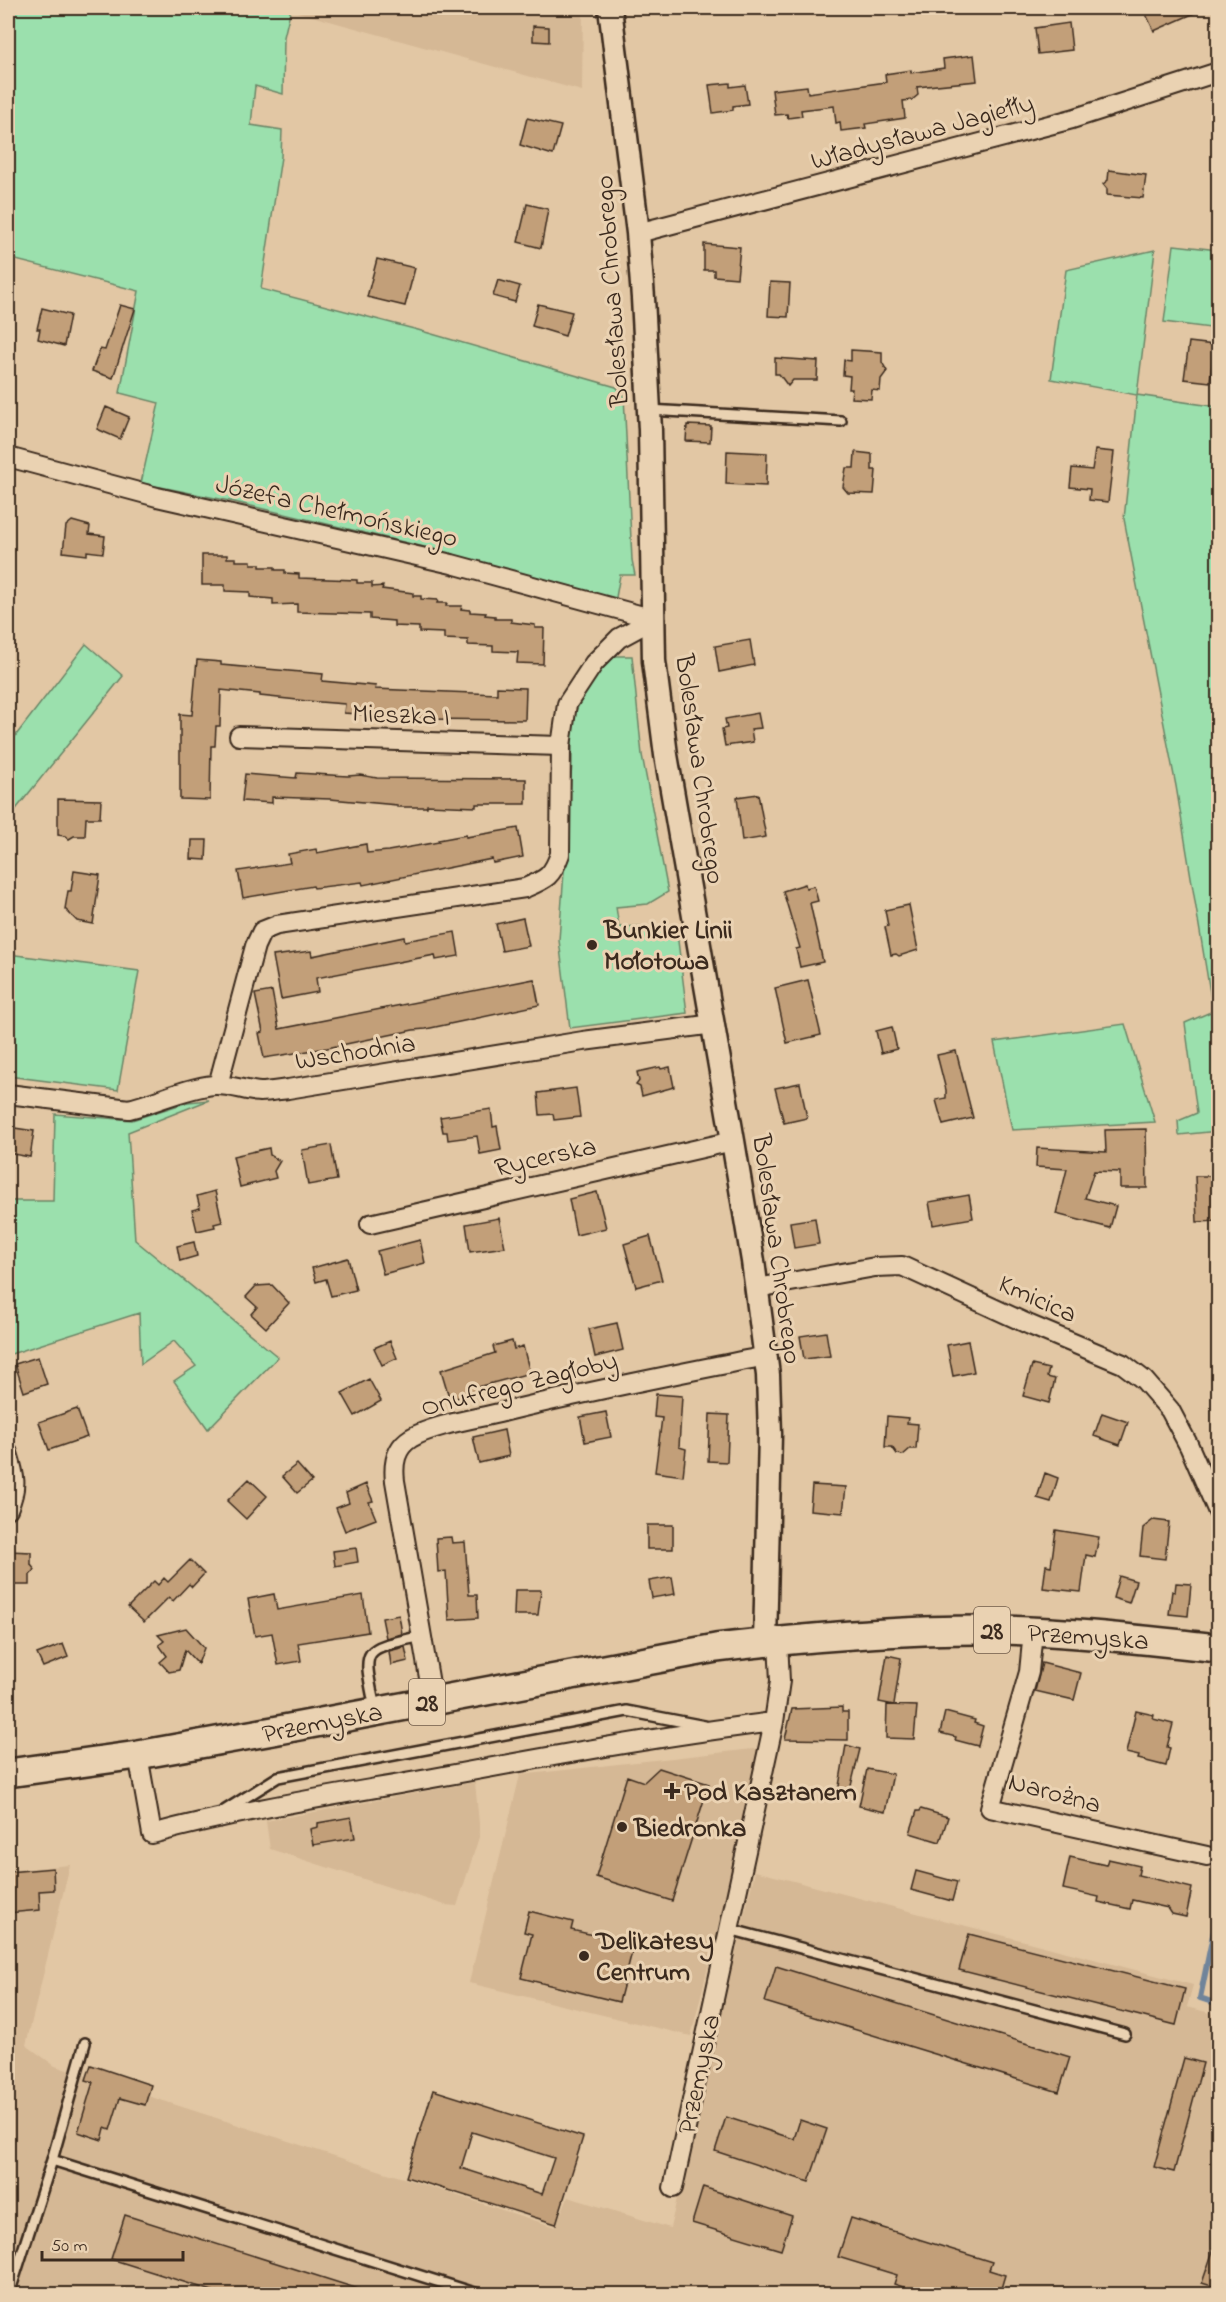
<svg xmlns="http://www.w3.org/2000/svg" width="1226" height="2302" font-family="'Indie Flower',sans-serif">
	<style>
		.built { fill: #d5b895 }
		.green { fill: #9be0ad; stroke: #6b8566; stroke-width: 1.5 }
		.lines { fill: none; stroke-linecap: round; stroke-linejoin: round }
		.stream { stroke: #6f849a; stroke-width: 6 }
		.building { fill: #c29f79; stroke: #3b2a1e; stroke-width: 1.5; fill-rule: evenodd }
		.service-casing { stroke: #3b2a1e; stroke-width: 14 }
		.minor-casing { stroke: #3b2a1e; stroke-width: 22 }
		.tertiary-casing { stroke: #3b2a1e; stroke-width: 27 }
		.primary-casing { stroke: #3b2a1e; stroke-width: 32 }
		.service { stroke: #ead2b2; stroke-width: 9 }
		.minor { stroke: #ead2b2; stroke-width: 18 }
		.tertiary { stroke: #ead2b2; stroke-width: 22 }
		.primary { stroke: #ead2b2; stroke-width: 27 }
		.poi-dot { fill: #3b2a1e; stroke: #ead2b2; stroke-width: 2 }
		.labels { text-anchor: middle; stroke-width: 6; stroke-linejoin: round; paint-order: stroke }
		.shield { fill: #ead2b2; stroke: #705c4a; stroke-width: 1.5 }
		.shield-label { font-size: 26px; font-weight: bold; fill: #3b2a1e }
		.street-label { font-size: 27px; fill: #3b2a1e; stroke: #ead2b2 }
		.poi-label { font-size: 27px; font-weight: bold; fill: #3b2a1e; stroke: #ead2b2; text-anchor: start }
	</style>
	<rect width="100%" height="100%" fill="#e2c7a4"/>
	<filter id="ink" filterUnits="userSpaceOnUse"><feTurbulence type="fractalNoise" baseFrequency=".0167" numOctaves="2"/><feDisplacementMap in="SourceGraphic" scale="12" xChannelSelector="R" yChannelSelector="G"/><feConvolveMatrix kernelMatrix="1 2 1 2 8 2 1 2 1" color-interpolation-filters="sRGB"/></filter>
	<g filter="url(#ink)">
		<path class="built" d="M291,8H583L582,91L290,10Z
			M762,1748L691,2036L469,1983L520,1775Z
			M475,1782L480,1834L457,1906L445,1905L270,1849L266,1821Z
			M70,1865L26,2045L55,2066L555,2227L568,2197L670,2228L755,1871L1193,1985L1187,2007L1218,2015V2294H8V1871Z"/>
		<path class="green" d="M8,8H291L284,37L283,94L255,86L251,125L282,130L281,157L261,289L418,330L616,387L624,395L632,560L635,575H620L615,603L437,550L230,501L141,483L159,403L120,393L139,291L8,258Z
			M1174,245L1218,250V329L1164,322Z
			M1155,250L1137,395L1218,407V1131L1179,1135L1178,1121L1197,1113L1185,1023L1213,1011L1176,786L1124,519L1137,395L1051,379L1066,270Z
			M86,644L123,676L8,819V742L10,743Z
			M612,656H632L642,755L668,892L648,904L616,907L619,927L676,925L687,1013L570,1028L559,940L572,763V718L589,686Z
			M8,954L139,971L118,1090L8,1076Z
			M1125,1024L1155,1122L1012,1130L994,1042Z
			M209,1100L128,1132L135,1240L278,1357L208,1429L174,1381L196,1366L174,1341L141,1364L139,1313L8,1355V1201H53L55,1114L132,1120L188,1102Z"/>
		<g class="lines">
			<path class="stream" d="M1218,1433L1217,1439L1218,1477
				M1218,1911L1200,1998L1218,2004"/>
		</g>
		<path class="building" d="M1143,8H1206L1154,31Z
			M1069,23L1072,50L1038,54L1035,28Z
			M533,26L549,27V42L533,41Z
			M974,55L977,81L917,87L918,95L912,100L903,101L905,118L865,124L866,128L841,131L840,122L836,123L834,106L801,110L802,116L788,118L787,114L775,115L772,90L807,86L808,93L886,82L885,74L911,70V73L944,68L943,59Z
			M730,83V87L745,85L748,104L733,106V110L713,113L709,85Z
			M527,118L561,126L553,155L520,145Z
			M1109,170L1146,175L1143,198L1107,195V189L1103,184L1108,180Z
			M527,204L548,209L541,248L518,242Z
			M704,244L740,247L737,278L714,276V270H704Z
			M377,259L415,268L405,306L367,297Z
			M498,280L520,286L515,302L493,296Z
			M770,282L790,283L788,317L768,316Z
			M538,304L572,312L565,336L532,326Z
			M120,305L135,309L113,378L92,371L100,349L105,350Z
			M42,308L70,315L64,346L38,339L40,329H37Z
			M1189,342L1214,345L1210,382L1184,379Z
			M851,350L882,352V362L887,371L881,379L880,391L872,390L871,399L851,398L852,389H849L850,376L843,375L844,360L851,361Z
			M775,358L818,361L817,380H793L788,386L779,374H775Z
			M106,407L129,417L120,439L97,429Z
			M687,425L711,426L710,442L686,441Z
			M1095,450L1114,452L1108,502L1089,500L1090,489L1070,487L1072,468L1092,470Z
			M727,451L767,453L766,486L726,484Z
			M855,452L872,454V470H876L874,494L848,493L843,487L846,468H854Z
			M72,521L90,526L89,534L105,536L103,553L87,551V555L63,552L66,526Z
			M202,555H227V558H236V561H251V564H260V567H275V570H285V573L299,574V578L357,580V583H372V587L383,586L382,589L413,593V596H421V599L438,600L437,603H447L446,606H462L461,609L470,610V612L486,613L485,615L495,616V619H511V622L535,625V628H544L543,664L517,663L518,652L493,651V646L468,645V640L444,639V633L419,632V627L394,626V621L370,619V614L297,612V604L273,605V599L250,597V592L225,591V585H202Z
			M750,640L754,665L719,672L715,646Z
			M197,660L221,662V665L323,674L322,681L376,686L375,689L497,694V687L526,688L525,720L425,719L344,713L345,704L307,701L260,696V694L221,690L220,726H216L215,746H211L210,800L180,799V714L192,715Z
			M758,713L761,728L751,729L753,742L725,746L722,729L727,728L725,719Z
			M297,773L348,776L360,775L377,778L526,779V804H476V807L427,805V807H397V805L330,799L272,797V803L242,801L245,774L296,778Z
			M758,794L766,837L742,841L737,797Z
			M58,799L101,800L100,818H86L85,836H74L69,839L65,836L58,835Z
			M518,828L523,857L493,863L492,859L363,885L362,882L314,888L313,886L243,898L238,871L290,863L288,854L316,849L317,853L366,844L367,853L388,851L439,842L438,840L466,835V837Z
			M192,840H207L206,860L191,859Z
			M74,871L100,875L93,924L77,921L65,909L68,891H71Z
			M805,884L806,888L814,886L818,901L810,903L823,962L800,967L796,949L800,948L783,891Z
			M909,905L918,950L899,956L896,954L891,955L885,927L888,926L885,910Z
			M523,918L529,946L502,951L496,924Z
			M455,932L459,956L436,960L435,955L316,978L318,992L281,999L273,956L311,951L312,956L404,937L405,941Z
			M534,979L539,1005L426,1029L413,1030L327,1048L264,1058L259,1033L263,1032L255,994L272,991L279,1029Z
			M808,980L821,1035L787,1043L775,988Z
			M892,1027L897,1049L881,1053L876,1031Z
			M956,1051L973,1118L943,1125L936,1100L946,1098V1090L937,1055Z
			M660,1067L661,1069L670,1067L674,1087L642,1096L640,1087L636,1085L639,1081L637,1072Z
			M800,1083L807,1118L784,1123L775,1088Z
			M576,1088L580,1117L554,1120L553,1114L540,1115L538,1093Z
			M491,1109L493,1127L497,1126L501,1150L480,1154L477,1136L448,1140L447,1132H443L440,1117Z
			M8,1127L34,1131L30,1157L8,1153Z
			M1146,1129L1147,1188H1120V1172L1094,1171L1085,1198L1116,1206L1110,1228L1056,1214L1067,1169L1036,1167L1037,1148L1106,1152L1105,1130Z
			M331,1145L337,1180L308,1185L302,1150Z
			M269,1148L270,1155L280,1161L274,1171L276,1178L240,1187L233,1156Z
			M1195,1176H1218V1221L1197,1222Z
			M215,1191L222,1222L214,1224L215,1227L197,1231L192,1210L200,1208L197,1196Z
			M597,1192L606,1228L576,1235L569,1199Z
			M969,1195L973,1218L933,1225L929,1202Z
			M499,1218L505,1247L470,1252L466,1224Z
			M815,1218L819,1244L794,1248L790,1222Z
			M650,1236L662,1280L636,1287L624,1244Z
			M420,1240L425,1263L383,1274L377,1251Z
			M194,1242L197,1256L180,1261L177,1246Z
			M348,1258L356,1290L331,1296L326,1279L316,1282L312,1268Z
			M272,1285L289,1303L266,1328L251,1314L257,1307L246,1297L256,1286Z
			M617,1323L623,1350L595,1357L589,1329Z
			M826,1332L830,1356L804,1359L800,1336Z
			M390,1341L397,1358L382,1365L374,1348Z
			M512,1341L514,1349L523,1346L530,1373L477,1387L478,1391L450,1400L441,1370L495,1353L493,1346Z
			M968,1341L974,1372L953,1376L947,1345Z
			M38,1357L47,1384L24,1392L15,1364Z
			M1032,1365L1049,1369L1047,1377L1055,1379L1049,1403L1023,1396Z
			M369,1379L381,1401L355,1416L342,1393Z
			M656,1394L682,1396L679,1447L686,1449L683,1476L655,1472L662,1418L654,1417Z
			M77,1409L87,1437L49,1450L39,1422Z
			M606,1412L611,1437L585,1442L580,1417Z
			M1102,1413L1128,1422L1120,1445L1094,1436Z
			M710,1414L729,1415L727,1462L708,1461Z
			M887,1416L908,1418L907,1423L918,1424L916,1449H910L903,1455L897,1454L892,1447H885Z
			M504,1430L509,1456L479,1463L473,1437Z
			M297,1464L312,1481L297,1493L282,1476Z
			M1045,1473L1058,1478L1051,1502L1037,1498Z
			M249,1479L267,1496L246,1519L227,1501Z
			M366,1484L373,1501L369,1502L376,1519L345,1531L336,1508L349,1503L346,1493Z
			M812,1485L846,1487L843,1513L810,1510Z
			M1153,1520L1169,1522L1165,1559L1140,1556L1143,1528Z
			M647,1525H673V1549H647Z
			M1056,1530L1099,1537L1095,1557L1086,1555L1081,1592L1043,1588L1046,1565L1051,1566Z
			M451,1537L452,1543L465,1542L469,1595H477L478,1618L449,1620L446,1571L438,1572L436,1538Z
			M356,1548L358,1562L335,1566L333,1551Z
			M8,1551L31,1552V1565L35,1570L30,1575V1585H11V1582H8Z
			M190,1560L204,1574L192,1587L189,1584L173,1601L169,1597L144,1622L128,1607L154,1581L158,1585L164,1578L168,1582Z
			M1119,1576L1136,1581L1129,1603L1113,1598Z
			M672,1577L675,1594L652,1598L649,1581Z
			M1176,1583L1191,1584L1188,1616L1169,1614L1172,1591L1175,1592Z
			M515,1590H541L538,1615H514Z
			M274,1594L277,1610L363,1595L368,1632L298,1643L301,1661L278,1665L272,1633L255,1636L248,1599Z
			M399,1615L402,1634L386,1638L382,1618Z
			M186,1628L204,1648L198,1664L185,1650L179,1670L169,1672L160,1662L167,1656L159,1645L164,1641L158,1635Z
			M63,1644L68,1657L43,1667L37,1654Z
			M405,1647L408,1661L391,1665L389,1651Z
			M887,1655L901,1658L894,1705L879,1702Z
			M1042,1663L1081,1673L1074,1700L1035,1691Z
			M887,1705L917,1706L914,1739L886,1738Z
			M842,1707V1712H848V1740L785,1739L792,1709Z
			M1136,1711L1154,1715L1153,1719L1173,1724L1167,1747L1170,1748L1166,1766L1138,1759L1139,1756L1126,1753Z
			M945,1712L975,1720L974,1723L983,1726L978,1746L955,1740L956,1737L940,1733Z
			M846,1745L860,1749L849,1794L838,1792Z
			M659,1768L709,1784L672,1901L596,1877L627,1776L644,1782Z
			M867,1769L893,1774L885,1812L859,1806Z
			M921,1809L948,1817L940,1842L910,1833L917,1811H920Z
			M351,1817L355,1838L313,1845L310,1829L318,1827V1823Z
			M1070,1857L1106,1865L1108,1859L1140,1866L1138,1875L1192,1888L1186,1917L1172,1914L1168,1908L1132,1900L1130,1909L1098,1902L1099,1897L1063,1889Z
			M53,1868L54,1890L39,1891L40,1910L8,1913V1872Z
			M916,1871L957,1882L952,1901L911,1890Z
			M529,1911L573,1922L571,1930L634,1944L619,2002L521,1978L532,1934L524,1932Z
			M969,1934L1185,1989L1176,2025L959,1970Z
			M776,1966L1070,2057L1059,2092L765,2002Z
			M1184,2058L1203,2063L1174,2172L1154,2167Z
			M91,2065L151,2085L145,2105L120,2098L110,2130L105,2128L102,2140L78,2132L93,2082L86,2080Z
			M433,2090L583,2137L556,2224L406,2177ZM472,2132L554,2158L542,2194L461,2168Z
			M726,2117L794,2139L800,2120L827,2129L809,2182L715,2151Z
			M703,2187L792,2216L781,2250L692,2223Z
			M125,2215L365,2291V2295H225L111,2259Z
			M851,2218L992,2262L989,2270L1005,2275L999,2295H927L894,2284L897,2275L838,2257Z
			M1216,2242H1218V2288L1202,2283Z"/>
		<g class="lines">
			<defs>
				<path id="service" d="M649,410L841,421
					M375,1709C363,1647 359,1650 422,1636
					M224,1811L278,1777L627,1711L705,1726
					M729,1929L1125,2034
					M52,2160L478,2294
					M9,2294L52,2160L85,2043"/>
				<path id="minor" d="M638,233L1072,119L1218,72
					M8,457L157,497L452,564L654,619
					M239,736L561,746
					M218,1085L255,946L262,931L277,925L525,888C546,879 552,877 560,854L561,746L567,704L594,663L619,638L654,619
					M8,1094L129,1109C158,1102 184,1088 214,1085C229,1084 245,1091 260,1092C269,1092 279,1090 288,1089L583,1041L714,1024
					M370,1224L733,1141
					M757,1288L875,1267L902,1266L1030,1325L1123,1364L1144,1380L1170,1410L1189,1446L1218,1512
					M8,1453C15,1476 18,1486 8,1509
					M1033,1631L1029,1672L990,1808L1207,1856
					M433,1701L395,1481C393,1464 395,1448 411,1438C433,1425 474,1419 499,1413C587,1391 677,1374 766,1356
					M138,1755L152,1834C244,1809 339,1795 433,1778C546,1757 660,1736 774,1722
					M673,2188L774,1722L780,1681L778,1641"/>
				<path id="tertiary" d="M610,8L638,233L643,298L650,430L654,661L666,755L733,1141L753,1261L768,1375L770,1434L765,1643"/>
				<path id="primary" d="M8,1773L138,1755L273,1731L716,1648C809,1637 902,1629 995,1630C1070,1631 1144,1640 1218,1648"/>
			</defs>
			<use href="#service" class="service-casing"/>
			<use href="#minor" class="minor-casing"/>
			<use href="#tertiary" class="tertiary-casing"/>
			<use href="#primary" class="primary-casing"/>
			<use href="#service" class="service"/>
			<use href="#minor" class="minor"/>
			<use href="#tertiary" class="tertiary"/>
			<use href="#primary" class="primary"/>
		</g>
	</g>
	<g class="poi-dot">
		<circle cx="592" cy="945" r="6"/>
		<path d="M669 1782h6v6h6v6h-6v6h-6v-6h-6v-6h6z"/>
		<circle cx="622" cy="1827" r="6"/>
		<circle cx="584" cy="1956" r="6"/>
	</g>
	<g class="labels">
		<g class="shield">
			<rect x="974" y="1607" width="36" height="46" rx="4.5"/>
			<rect x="409" y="1679" width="36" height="46" rx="4.5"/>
		</g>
		<g class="shield-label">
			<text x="992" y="1639">28</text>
			<text x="427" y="1711">28</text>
		</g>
		<g class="street-label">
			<text transform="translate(922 131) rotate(-15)" y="9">Władysława Jagiełły</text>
			<text transform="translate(611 291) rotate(-94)" y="9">Bolesława Chrobrego</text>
			<text transform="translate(337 510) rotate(13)" y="9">Józefa Chełmońskiego</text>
			<text transform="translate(401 714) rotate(2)" y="9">Mieszka I</text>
			<text transform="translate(701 769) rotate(82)" y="9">Bolesława Chrobrego</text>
			<text transform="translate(355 1051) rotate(-9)" y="9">Wschodnia</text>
			<text transform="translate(545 1156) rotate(-13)" y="9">Rycerska</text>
			<text transform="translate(778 1249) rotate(82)" y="9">Bolesława Chrobrego</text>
			<text transform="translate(1038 1298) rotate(24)" y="9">Kmicica</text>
			<text transform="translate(519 1383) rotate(-14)" y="9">Onufrego Zagłoby</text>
			<text transform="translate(1088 1636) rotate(4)" y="9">Przemyska</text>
			<text transform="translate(322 1722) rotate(-11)" y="9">Przemyska</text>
			<text transform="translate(1055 1792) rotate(15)" y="9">Narożna</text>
			<text transform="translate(698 2074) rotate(-78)" y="9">Przemyska</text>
		</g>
		<g class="poi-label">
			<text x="604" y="938">Bunkier Linii<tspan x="604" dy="31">Mołotowa</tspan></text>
			<text x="684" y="1800">Pod Kasztanem</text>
			<text x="634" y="1836">Biedronka</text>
			<text x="596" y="1949">Delikatesy<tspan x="596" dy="31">Centrum</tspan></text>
		</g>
	</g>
	<rect width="1226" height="2302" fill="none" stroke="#ead2b2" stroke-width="30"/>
	<rect x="15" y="15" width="1196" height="2272" fill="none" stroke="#3b2a1e" stroke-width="2" filter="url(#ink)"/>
	<path d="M42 2251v9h141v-9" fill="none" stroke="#3b2a1e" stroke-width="3"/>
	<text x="51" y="2251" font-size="18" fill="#3b2a1e" stroke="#ead2b2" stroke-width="4.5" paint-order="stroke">50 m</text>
</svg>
